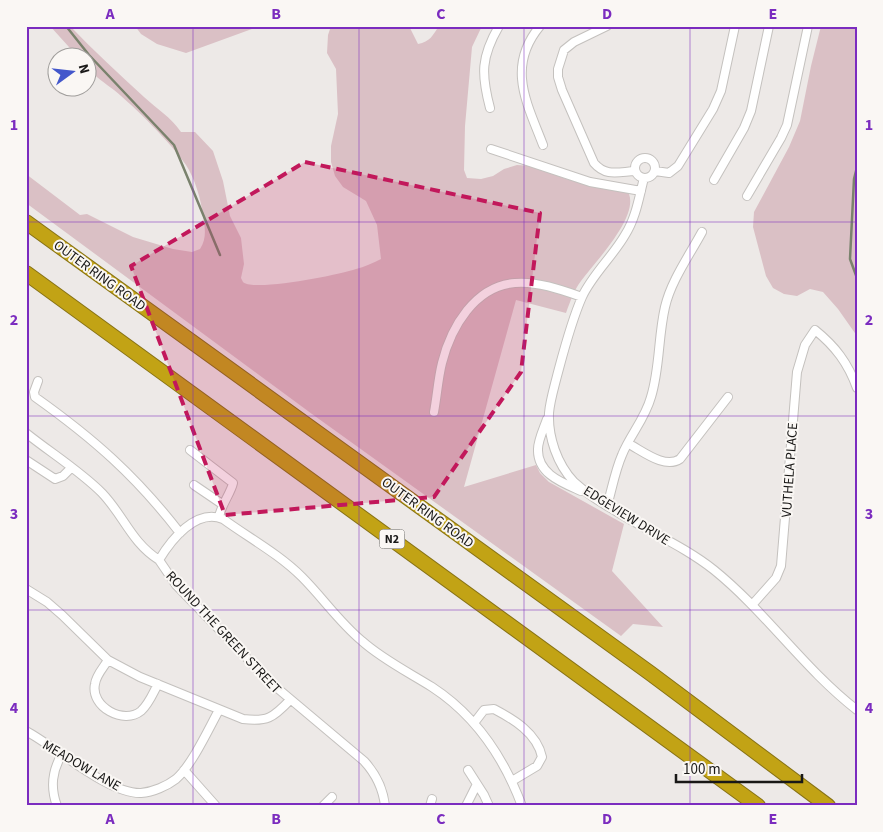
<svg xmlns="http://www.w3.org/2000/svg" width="883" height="832" font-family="'Source Sans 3',sans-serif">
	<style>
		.green { fill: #dac0c5 }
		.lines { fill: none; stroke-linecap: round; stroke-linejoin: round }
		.stream { stroke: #7a826d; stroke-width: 2.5 }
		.minor-casing { stroke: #c4c1be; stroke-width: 10 }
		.motorway-casing { stroke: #877216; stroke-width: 16 }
		.minor { stroke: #fff; stroke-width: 8 }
		.motorway { stroke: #c2a315; stroke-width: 14 }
		.marked { fill: #c2185b; fill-opacity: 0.2; stroke: #c2185b; stroke-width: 4; stroke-dasharray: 10 6; stroke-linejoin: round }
		.grid { fill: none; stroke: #7b2cbf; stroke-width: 1; stroke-opacity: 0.55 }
		.labels { text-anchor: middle; stroke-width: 4; stroke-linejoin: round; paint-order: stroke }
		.shield { fill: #faf7f4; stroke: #5c5b59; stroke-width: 1 }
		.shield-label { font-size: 12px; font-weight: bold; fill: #191817 }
		.street-label { font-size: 14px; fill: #191817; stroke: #faf7f4 }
		.neatline { fill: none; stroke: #7b2cbf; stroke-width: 2 }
		.grid-label { font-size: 16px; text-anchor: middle; font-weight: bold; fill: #7b2cbf }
	</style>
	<rect width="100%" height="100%" fill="#ede9e7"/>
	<path class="green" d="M50,26H70C94,51 119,74 144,97C157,109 171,117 181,132H195L213,151L223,181L230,216L241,238L244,264L241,278L243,282C254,292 338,275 356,269C364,267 373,263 381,259L377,225L366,201L343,187L335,176L331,162V146L338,114L336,69L327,53L328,35L331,26H409L418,44C430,42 433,35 439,26H482L472,47L465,126L464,170L467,178L481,179L493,176L504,169L517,165L533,166L566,179L624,191L629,194C638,218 595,262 581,281C574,290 570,302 566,313L516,300L464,487L536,465L540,473L549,482L624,524L612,571L663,627L633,624L621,636L312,414L26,203V174L80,215L87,214L133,237L173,249L192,252L200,249C207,238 205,228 203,216C201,199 195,179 186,165C170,142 136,108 114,90C105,83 95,77 88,68V58L78,57Z
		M135,26H260L186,53L157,44L141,34Z
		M821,26H857V336L838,309L823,292L810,289L797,296L784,294L773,288L766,276L753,227L754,212L789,147L800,121L811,66Z"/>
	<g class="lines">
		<path class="stream" d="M66,26L89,55L174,145L220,255
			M857,167L854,179L850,259L857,278"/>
		<defs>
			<path id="minor" d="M540,26C506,67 527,103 543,145
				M607,26L574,42L564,50L558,69V77L562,90L594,163C606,177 618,172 635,171
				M490,108C481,74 481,57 499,26
				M491,149L590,182L641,191
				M635 168a10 10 0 1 1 20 0a10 10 0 1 1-20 0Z
				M655,171L669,173L678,166L713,109L721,91L735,26
				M644,178C639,197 636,218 625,235C613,256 592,275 582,297C571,322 564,350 557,376C554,388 550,401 549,413C548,437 557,464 574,482C586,493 600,502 614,510C647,531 684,546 714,570C766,612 804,669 857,710
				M714,180L744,128L751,111L769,26
				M747,196L781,138L787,125L808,26
				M38,381L34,392L35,397C94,439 136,476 180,533
				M434,412C437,396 438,379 442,363C451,327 475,286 515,283C537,281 562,290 582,297
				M547,419C544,428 538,440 538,449C537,474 563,483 581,491
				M26,433C51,453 80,471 102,493C124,516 131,542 159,560
				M629,444C644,452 665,469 680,459L728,397
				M190,450L233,483C231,493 221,505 219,517
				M26,460L55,479L63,476L71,468
				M194,485L222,504
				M607,506C612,489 615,471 622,455C630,435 645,419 651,397C660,368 658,337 665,307C671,281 689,256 702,232
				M26,589L47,602L62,615L108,660L140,677L243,719C267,722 273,718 290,700
				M752,605L776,578L781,566L797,372L805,345L815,330C835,346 848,363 857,388
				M108,660C104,667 96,675 95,684C90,707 124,725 141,711C149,704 153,693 158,684
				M474,723L484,710L494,709C513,719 537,733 542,757L537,766L512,781
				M26,731C56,747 108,794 141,793C153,792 167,786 176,779C192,765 208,730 219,710
				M184,770L216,806
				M468,770L484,795L489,806
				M57,806C50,787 52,771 62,754
				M323,806L332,797
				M385,806C383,788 376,774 364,761L270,682L176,585L159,560C171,540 196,508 223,519C249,538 279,554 302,577C323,598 339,622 362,641C382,659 408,672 432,687C475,715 504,758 522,806
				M430,806L432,799
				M466,806L477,784"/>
			<path id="motorway" d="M26,222L650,673L828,806
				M26,273L758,806"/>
		</defs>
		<use href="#minor" class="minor-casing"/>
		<use href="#motorway" class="motorway-casing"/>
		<use href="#minor" class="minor"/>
		<use href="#motorway" class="motorway"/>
	</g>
	<path class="marked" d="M305,162L540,213L521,372L434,497L225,515L131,266Z"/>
	<path class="grid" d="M193,26V806M359,26V806M524,26V806M690,26V806M26,222H857M26,416H857M26,610H857"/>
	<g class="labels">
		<rect class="shield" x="379.5" y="529.5" width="25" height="19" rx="4"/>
		<g class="shield-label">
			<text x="392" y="543">N2</text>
		</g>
		<g class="street-label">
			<text transform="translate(100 275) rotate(36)" y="5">OUTER RING ROAD</text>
			<text transform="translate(789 470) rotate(-86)" y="5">VUTHELA PLACE</text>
			<text transform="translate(428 512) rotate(36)" y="5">OUTER RING ROAD</text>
			<text transform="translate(627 515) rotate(32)" y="5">EDGEVIEW DRIVE</text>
			<text transform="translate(224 632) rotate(47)" y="5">ROUND THE GREEN STREET</text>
			<text transform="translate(82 765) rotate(30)" y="5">MEADOW LANE</text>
		</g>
	</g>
	<rect width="883" height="832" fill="none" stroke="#faf7f4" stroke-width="55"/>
	<g transform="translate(72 72) rotate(75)"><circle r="24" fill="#faf7f4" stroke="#a09e9c"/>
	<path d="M0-4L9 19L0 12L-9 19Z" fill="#4357cb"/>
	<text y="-8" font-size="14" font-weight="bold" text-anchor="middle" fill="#191817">N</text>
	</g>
	<path d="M676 774v8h126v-8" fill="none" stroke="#191817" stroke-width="2.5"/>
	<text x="683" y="774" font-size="15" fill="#191817" stroke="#faf7f4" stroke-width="4" paint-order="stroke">100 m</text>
	<rect x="28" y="28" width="828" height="776" class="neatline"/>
	<g class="grid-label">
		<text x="110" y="19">A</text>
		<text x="276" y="19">B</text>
		<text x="441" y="19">C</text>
		<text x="607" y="19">D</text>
		<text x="773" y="19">E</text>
		<text x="14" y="130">1</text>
		<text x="869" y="130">1</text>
		<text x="14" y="325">2</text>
		<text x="869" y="325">2</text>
		<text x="14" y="519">3</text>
		<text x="869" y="519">3</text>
		<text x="14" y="713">4</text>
		<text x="869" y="713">4</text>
		<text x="110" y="824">A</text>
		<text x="276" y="824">B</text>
		<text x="441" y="824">C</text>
		<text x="607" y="824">D</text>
		<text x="773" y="824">E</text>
	</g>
</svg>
